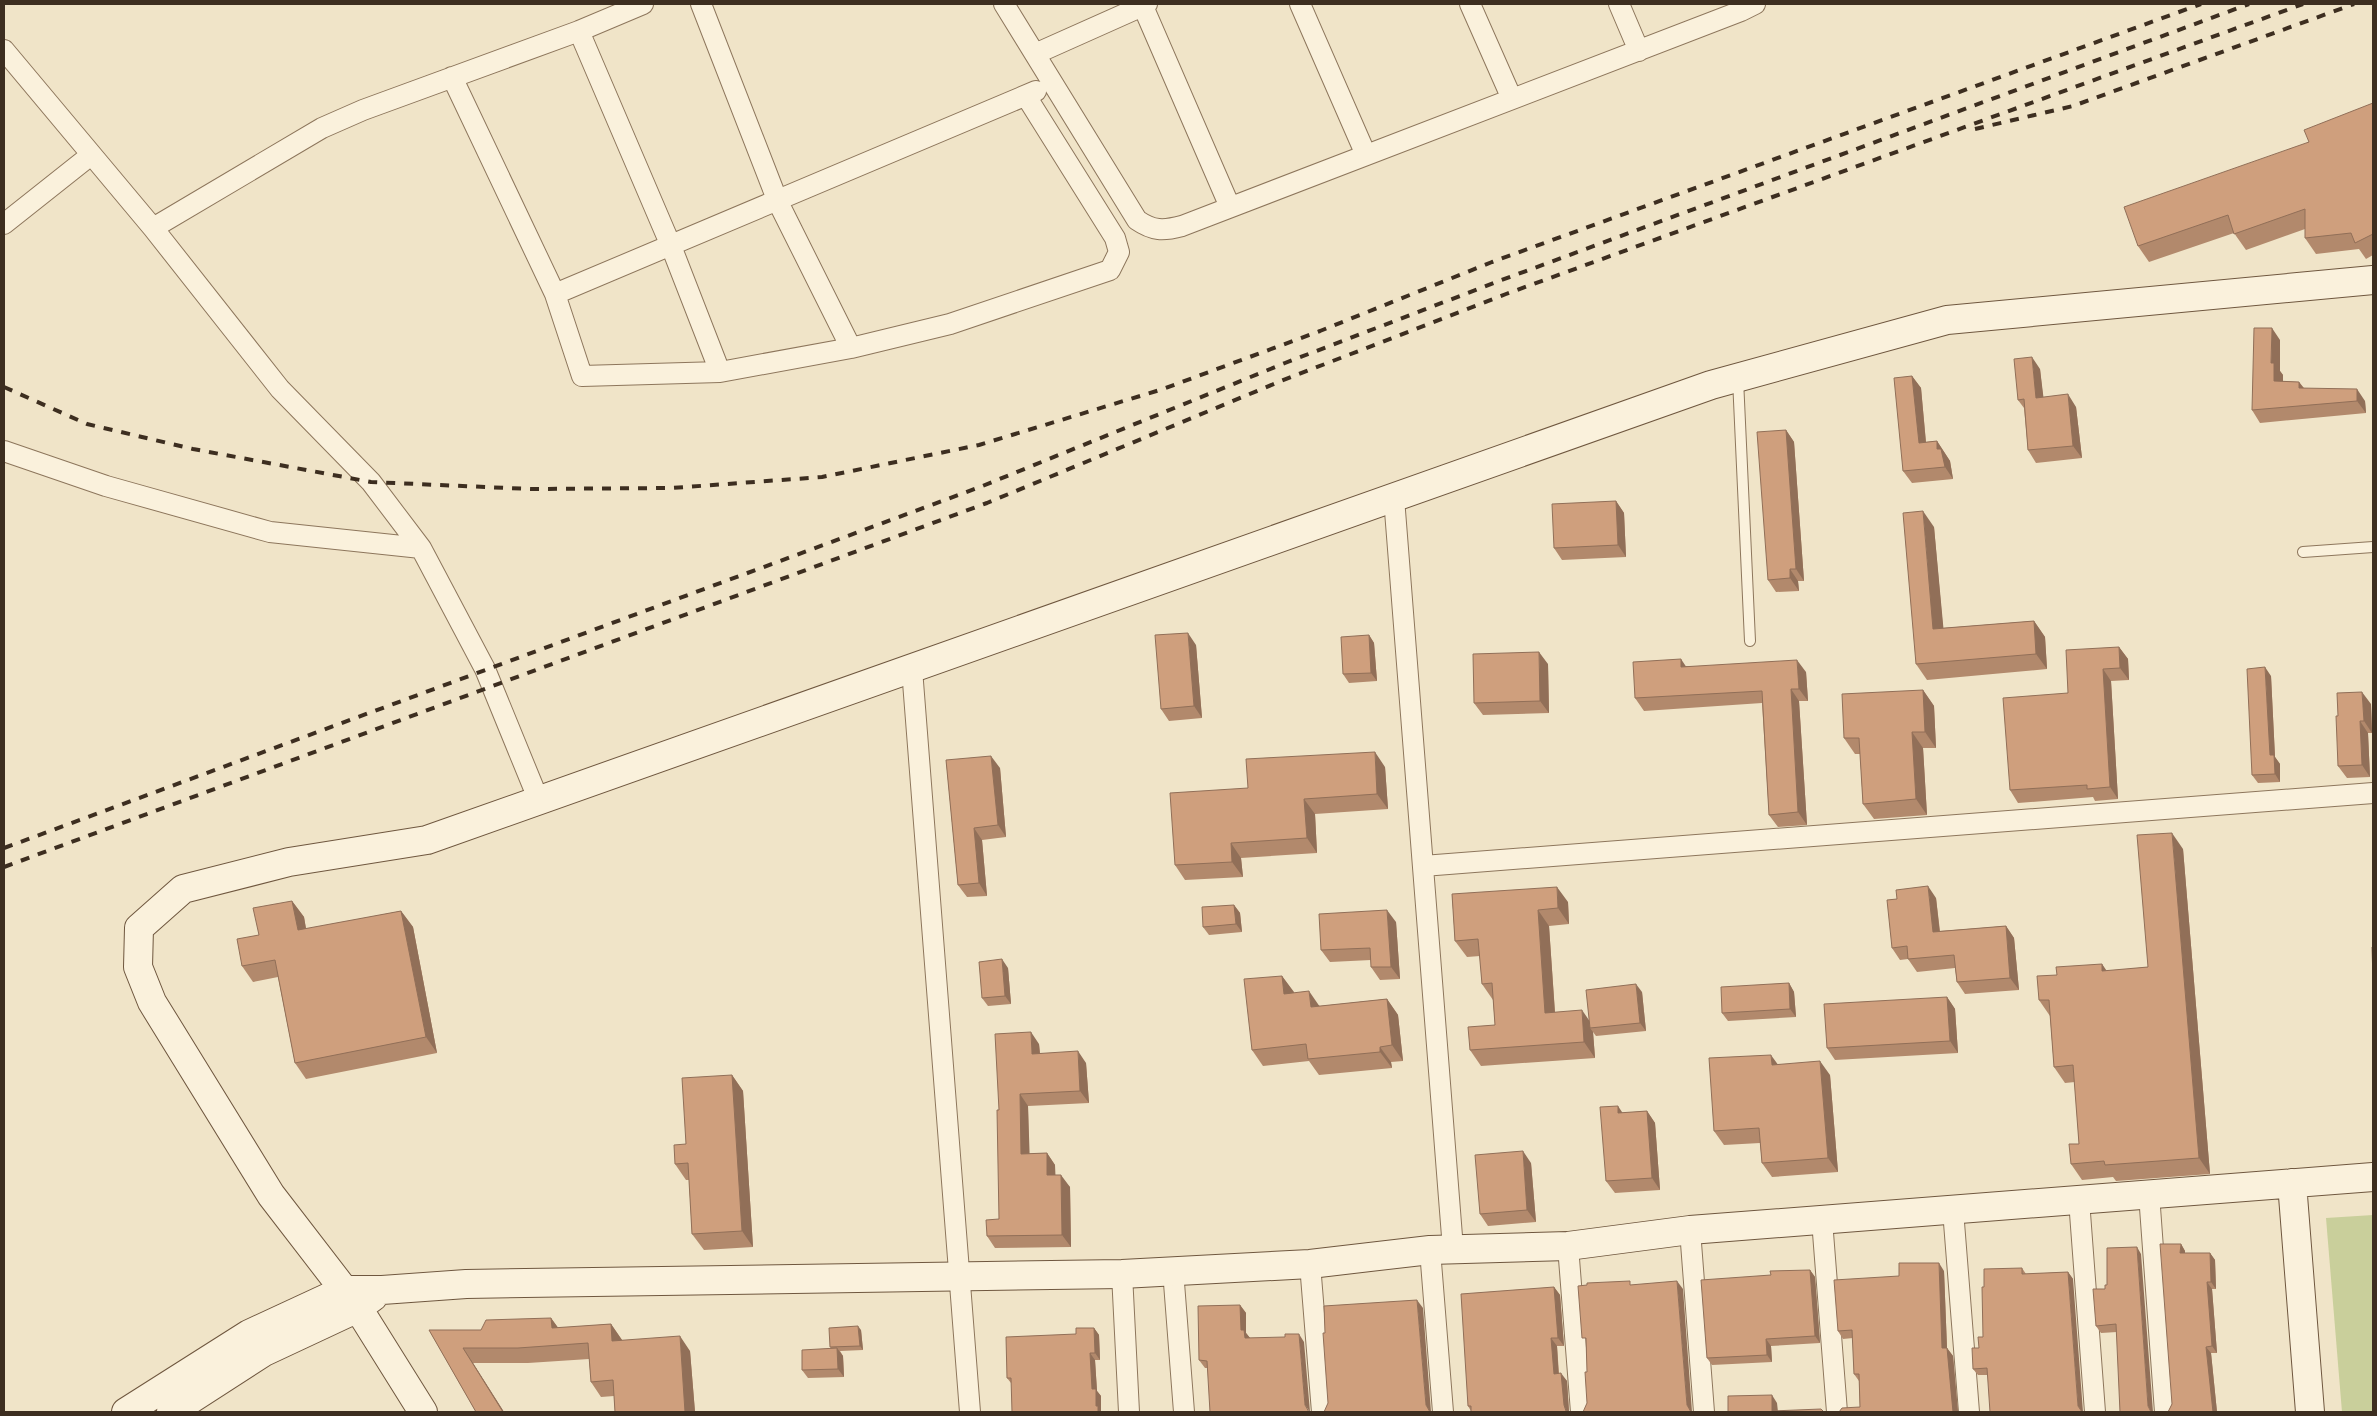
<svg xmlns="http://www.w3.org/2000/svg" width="2377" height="1416" font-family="'Roboto Serif',serif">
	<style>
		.green { fill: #c9cf9b }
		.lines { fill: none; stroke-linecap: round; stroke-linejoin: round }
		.lane-casing { stroke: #8d765c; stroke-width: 12 }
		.street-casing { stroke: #8d765c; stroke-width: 22 }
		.secondary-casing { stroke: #6f573f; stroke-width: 30 }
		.lane { stroke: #faf1dc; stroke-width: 10 }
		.street { stroke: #faf1dc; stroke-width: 20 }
		.secondary { stroke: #faf1dc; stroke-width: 28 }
		.rail { stroke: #3d2e20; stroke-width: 4; stroke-dasharray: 9 9; stroke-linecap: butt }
		.wall { fill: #b2896c }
		.shaded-wall { fill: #916f58 }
		.building { fill: #cf9f7d; stroke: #916f58 }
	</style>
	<rect width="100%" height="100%" fill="#f0e4c8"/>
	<path class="green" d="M2373,1215V1412H2342L2326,1218Z"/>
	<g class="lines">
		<defs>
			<path id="lane" d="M1738,379L1750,641
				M2303,552L2373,547"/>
			<path id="street" d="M701,4L778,202L851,348
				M1004,4L1137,220C1153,231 1163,231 1182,226L1741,11L1755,4
				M1142,4L1230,207
				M1300,4L1366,155
				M1470,4L1512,99
				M1619,4L1639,51
				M579,31L671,246L720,372
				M4,50L153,228L280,389L371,482L421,548L485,669L539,801
				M1035,54L1147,4
				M452,77L555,294L582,376L720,372L851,348L950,324L1110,270L1119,252L1115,238L1026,96
				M4,224L91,155
				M153,228L322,128L363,110L579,31L643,4
				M555,294L1036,91
				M4,451L106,486L270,532L421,548
				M1394,498L1453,1249
				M912,669L970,1412
				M1423,866L2373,793
				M2149,1194L2165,1412
				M2079,1200L2095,1412
				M1953,1210L1969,1412
				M1822,1220L1837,1412
				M1690,1230L1704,1412
				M1568,1246L1581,1412
				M1430,1250L1443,1412
				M1310,1264L1322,1412
				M1173,1270L1184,1412
				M1122,1274L1129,1412"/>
			<path id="secondary" d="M2292,1183L2310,1412
				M126,1412L249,1334L344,1290H382L466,1284L1122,1274L1310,1264L1430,1250L1568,1246L1690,1230L2373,1177
				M171,1412L264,1352L358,1308L373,1297
				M423,1412L358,1308L271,1195L152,1002L138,967L139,928L183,889L289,862L427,840L1711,385L1947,320L2373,280"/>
		</defs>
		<use href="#lane" class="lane-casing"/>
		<use href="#street" class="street-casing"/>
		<use href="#secondary" class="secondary-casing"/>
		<use href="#lane" class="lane"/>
		<use href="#street" class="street"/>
		<use href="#secondary" class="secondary"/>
		<path class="rail" d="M1975,129L2073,106L2354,4
			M4,387L87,424L193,449L371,482L531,489L672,488L822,477L979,445L1163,389L1320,331L1492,262L2201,4
			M4,848L980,487L1285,363L1499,281L2249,4
			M4,867L987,503L1281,381L1506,294L2303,4"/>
	</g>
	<path class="wall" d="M2373,103V255L2366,259L2359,249L2316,254L2305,238V229L2246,250L2234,233L2149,262L2138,246Z
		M2280,340V371L2283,375V381L2299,382L2304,388L2365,401L2366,413L2260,423L2252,410Z
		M2040,369L2043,397L2076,407L2082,458L2036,463L2028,450L2024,408L2018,400Z
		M1912,376L1921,388L1926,442L1937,441L1950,461L1953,479L1912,483L1903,471Z
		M1786,430L1794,442L1804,581H1798L1799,591L1776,592L1768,580Z
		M1616,501L1624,513L1626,557L1562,560L1554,548Z
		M1934,527L1943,628L2034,621L2045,637L2047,669L1927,680L1916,664Z
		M1369,635L1374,643L1377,681L1349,683L1343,674Z
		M1196,645L1202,718L1169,721L1161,709Z
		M2119,647L2128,659L2129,680L2111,681L2118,799L2095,801L2093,797L2018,803L2010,790L2068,693Z
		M1548,664L1549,713L1483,715L1474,703Z
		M1686,666L1806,672L1808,701H1799L1807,825L1778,827L1769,815L1762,703L1644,711L1635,698Z
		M2271,676L2275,757L2280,764V782L2258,783L2252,775Z
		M1923,690L1934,706L1936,748H1923L1927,815L1874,819L1863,804L1860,754H1855L1844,738Z
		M2371,704L2372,733H2368L2370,777L2347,778L2338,766V716Z
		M946,760L1000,768L1006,837L982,840L987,896L967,897L958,885Z
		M1385,767L1388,809L1315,814L1317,853L1241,858L1243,877L1185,880L1175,865L1248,788Z
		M2183,849L2210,1174L2116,1181L2113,1177L2082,1180L2071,1164L2079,1144L2075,1082L2065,1083L2054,1067L2050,1016L2039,1000L2057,975L2102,964L2106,971L2148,967Z
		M1452,894L1568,902L1569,924L1549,926L1555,1012L1590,1021L1642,992L1646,1031L1596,1036L1593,1032L1595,1058L1481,1066L1470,1050L1495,1025L1493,1000L1482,984L1480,956L1467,957L1455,941Z
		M1936,898L1940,931L2006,926L2014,938L2019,990L1965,994L1957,982L1955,968L1917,972L1908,959L1900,960L1892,948Z
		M292,901L304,917L306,929L401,911L413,927L437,1053L306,1079L295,1063L278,977L253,982L242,966L259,935Z
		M1234,905L1240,913L1242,932L1209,935L1203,927Z
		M1396,922L1400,979L1380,980L1371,967V960L1330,962L1321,950Z
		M1008,968L1011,1004L988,1006L982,998Z
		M1282,976L1294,993L1320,1006L1387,999L1398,1015L1403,1061L1391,1062L1392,1068L1319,1075L1309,1061L1263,1066L1252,1050Z
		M1789,983L1794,992L1796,1017L1728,1021L1722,1013Z
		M1947,997L1955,1009L1958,1053L1835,1060L1827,1048Z
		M1039,1044L1040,1053L1086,1063L1089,1103L1028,1106L1029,1154L1047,1153L1055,1165V1175L1070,1187L1071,1247L995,1248L987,1236L999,1219V1110Z
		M1778,1064L1830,1075L1838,1172L1772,1177L1762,1163L1760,1143L1724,1145L1714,1131Z
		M732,1075L743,1091L753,1247L704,1250L692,1234L689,1180H686L675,1164L686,1144Z
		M1647,1111L1655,1123L1660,1190L1615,1193L1606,1181L1622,1113Z
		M1531,1163L1536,1222L1488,1226L1480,1214Z
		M2181,1244L2185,1251V1253H2210L2215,1260L2216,1289H2212L2217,1353H2211L2217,1412H2168L2172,1404Z
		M2141,1254L2117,1332L2101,1333L2096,1326L2105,1289L2107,1285Z
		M2022,1268L2026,1274L2068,1272L2073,1279L1988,1375H1978L1973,1369L1979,1348L1983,1337L1984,1287Z
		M1810,1270L1815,1277L1820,1343L1771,1346L1772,1362L1712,1365L1707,1358L1771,1275Z
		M1944,1271L1947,1348L1953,1356L1958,1412H1839L1860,1407L1859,1381L1854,1374L1853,1338L1843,1339L1838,1331L1899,1276Z
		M1554,1287L1560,1295L1564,1346H1557L1559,1373L1567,1381L1569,1412L1471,1411L1468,1406Z
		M1240,1305L1246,1313V1333L1250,1338L1304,1342L1208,1368H1205L1199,1360Z
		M551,1318L558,1328L611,1324L622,1340L690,1351L695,1412H615L614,1396L601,1397L591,1382L589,1359L528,1363H473L504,1412H476L429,1330H481Z
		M1094,1328L1099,1335L1100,1360H1095L1097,1391L1101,1396V1411L1011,1383L1007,1378L1076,1334Z
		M861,1330L863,1350L840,1351L843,1356L844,1377L808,1378L802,1370L831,1348L830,1347Z"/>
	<path class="shaded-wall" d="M2272,328L2280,340V371L2283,375V393L2274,381L2271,363Z
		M2032,357L2040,369L2045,410L2036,398Z
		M1912,376L1921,388L1927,455L1919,443Z
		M2299,382L2308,394L2299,388Z
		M2357,389L2365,401L2366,413L2357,401Z
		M2068,394L2076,407L2082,458L2073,446Z
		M1786,430L1794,442L1804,581L1796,569Z
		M1937,441L1950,461L1953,479L1945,467L1937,449Z
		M1616,501L1624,513L1626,557L1618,545Z
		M1923,511L1934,527L1945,645L1933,629Z
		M1790,569L1798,581L1799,591L1790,578Z
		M2034,621L2045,637L2047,669L2036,654Z
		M1188,633L1196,645L1202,718L1194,706Z
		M1369,635L1374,643L1377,681L1371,673Z
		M2119,647L2128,659L2129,680L2120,668Z
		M1539,652L1548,664L1549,713L1540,701Z
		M1681,659L1689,671L1681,667Z
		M1797,660L1806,672L1808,701L1799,689Z
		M2265,667L2271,676L2275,757L2280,764V782L2275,774L2270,755Z
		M2103,669L2111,681L2118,799L2110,787Z
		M1791,689L1799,701L1807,825L1798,812Z
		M1923,690L1934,706L1936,748L1925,732Z
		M2362,692L2371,704L2372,733L2364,721Z
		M2360,721L2368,733L2370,777L2362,765Z
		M1912,732L1923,748L1927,815L1916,799Z
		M1375,752L1385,767L1388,809L1377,794Z
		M991,756L1000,768L1006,837L998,825Z
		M1304,799L1315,814L1317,853L1307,838Z
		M974,828L982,840L987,896L979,883Z
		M2172,833L2183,849L2210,1174L2199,1158Z
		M1231,843L1241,858L1243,877L1232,862Z
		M1928,886L1936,898L1941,944L1933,932Z
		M1557,887L1568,902L1569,924L1558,908Z
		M292,901L304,917L309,946L298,930Z
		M1234,905L1240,913L1242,932L1236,924Z
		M1387,910L1396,922L1400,979L1391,967Z
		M1538,910L1549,926L1556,1029L1545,1013Z
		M401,911L413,927L437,1053L426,1037Z
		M2006,926L2014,938L2019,990L2010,978Z
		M1002,959L1008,968L1011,1004L1005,996Z
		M2102,964L2113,980L2102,971Z
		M1282,976L1294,992L1296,1010L1284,994Z
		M1789,983L1794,992L1796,1017L1790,1009Z
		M1636,984L1642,992L1646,1031L1640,1023Z
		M1309,991L1320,1007H1311Z
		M1947,997L1955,1009L1958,1053L1950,1041Z
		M1387,999L1398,1015L1403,1061L1392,1045Z
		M1582,1010L1593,1026L1590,1028L1593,1032L1595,1058L1584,1042Z
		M1031,1032L1039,1044L1041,1066L1032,1054Z
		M1380,1047L1391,1062L1392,1068L1380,1052Z
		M1078,1051L1086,1063L1089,1103L1080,1091Z
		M1771,1055L1781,1069L1772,1065Z
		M1820,1061L1830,1075L1838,1172L1828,1158Z
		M732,1075L743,1091L753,1247L742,1231Z
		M1020,1094L1028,1106L1030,1166L1021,1154Z
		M1618,1106L1626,1118L1618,1113Z
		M1647,1111L1655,1123L1660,1190L1652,1178Z
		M1523,1151L1531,1163L1536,1222L1527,1210Z
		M1047,1153L1055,1165L1056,1187L1047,1175Z
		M1061,1175L1070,1187L1071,1247L1062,1235Z
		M2181,1244L2185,1251V1259L2180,1253Z
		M2137,1247L2141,1254L2153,1412H2151L2148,1406Z
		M2210,1253L2215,1260L2216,1289L2211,1282Z
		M1939,1263L1944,1271L1947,1348L1953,1356L1958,1412H1953L1942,1348Z
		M1810,1270L1815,1277L1820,1343L1815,1336Z
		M2068,1272L2073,1279L2083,1412H2082L2078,1406Z
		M1677,1281L1683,1289L1692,1412H1691L1687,1405Z
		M2207,1282L2212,1289L2217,1353L2212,1346Z
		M1554,1287L1560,1295L1564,1346L1558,1338Z
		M1417,1300L1423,1308L1431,1412H1430L1426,1405Z
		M1240,1305L1246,1313V1333L1250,1338H1245L1241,1330Z
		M551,1318L562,1333L552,1328Z
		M611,1324L622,1340L623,1356L612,1341Z
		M858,1326L861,1330L863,1350L860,1346Z
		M1094,1328L1099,1335L1100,1360L1095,1353Z
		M1299,1334L1304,1342L1310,1412L1305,1405Z
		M680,1336L690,1351L695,1412H685Z
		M1551,1338L1557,1346L1559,1382L1554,1374Z
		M1766,1339L1771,1346L1772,1362L1767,1355Z
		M2206,1347L2211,1353L2217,1412H2213Z
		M463,1348L473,1363L504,1412H503Z
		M837,1348L843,1356L844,1377L838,1369Z
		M1090,1353L1095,1360L1097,1391L1101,1396V1411L1102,1412H1098L1092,1389Z
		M1561,1373L1567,1381L1569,1412H1567L1564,1405Z
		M1772,1395L1777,1403L1778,1412L1772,1411Z"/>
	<path class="building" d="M2373,103V234L2355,243L2351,233L2305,238V209L2234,234L2228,215L2138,246L2124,207L2309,142L2304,130Z
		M2254,328H2272L2271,363H2274V381L2299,382V388L2357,389V401L2252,410Z
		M2032,357L2036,398L2068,394L2073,446L2028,450L2024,399L2018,400L2014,359Z
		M1912,376L1919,443L1937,441V449H1941L1945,467L1903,471L1894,378Z
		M1786,430L1796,569H1790V578L1768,580L1757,432Z
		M1616,501L1618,545L1554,548L1552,504Z
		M1923,511L1933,629L2034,621L2036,654L1916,664L1903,513Z
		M1188,633L1194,706L1161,709L1155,635Z
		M1369,635L1371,673L1343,674L1341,637Z
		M2119,647L2120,668L2103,669L2110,787L2087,789V785L2010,790L2003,698L2068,693L2066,650Z
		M1539,652L1540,701L1474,703L1473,654Z
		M1681,659V667L1797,660L1799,689H1791L1798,812L1769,815L1762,691L1635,698L1633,662Z
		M2265,667L2270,755H2274L2275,774L2252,775L2247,669Z
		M1923,690L1925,732H1912L1916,799L1863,804L1859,738H1844L1842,694Z
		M2362,692L2364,721H2360L2362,765L2338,766L2336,716H2338L2337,693Z
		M1375,752L1377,794L1304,799L1307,838L1231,843L1232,862L1175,865L1170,793L1248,788L1246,759Z
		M991,756L998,825L974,828L979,883L958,885L946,760Z
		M2172,833L2199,1158L2105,1165L2104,1161L2071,1164L2069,1144H2079L2073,1065L2054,1067L2049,1000H2039L2037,976L2057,975L2056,967L2102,964V971L2148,967L2137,835Z
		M1928,886L1933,932L2006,926L2010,978L1957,982L1954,955L1908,959L1907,946L1892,948L1887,900L1897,899L1896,890Z
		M1557,887L1558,908L1538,910L1545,1013L1582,1010L1584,1042L1470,1050L1468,1027L1495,1025L1492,983L1482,984L1478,939L1455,941L1452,894Z
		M292,901L298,930L401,911L426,1037L295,1063L275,960L242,966L237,939L259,935L253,908Z
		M1234,905L1236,924L1203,927L1202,907Z
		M1387,910L1391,967H1371L1370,948L1321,950L1319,914Z
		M2372,947H2373V980Z
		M1002,959L1005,996L982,998L979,962Z
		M1282,976L1284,994L1309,991L1311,1007L1387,999L1392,1045L1380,1047V1052L1308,1059L1306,1044L1252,1050L1244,979Z
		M1789,983L1790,1009L1722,1013L1721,987Z
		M1636,984L1640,1023L1590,1028L1586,990Z
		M1947,997L1950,1041L1827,1048L1824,1004Z
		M1031,1032L1032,1054L1078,1051L1080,1091L1020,1094L1021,1154L1047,1153V1175H1061L1062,1235L987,1236L986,1220L999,1219L997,1110H999L995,1034Z
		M1771,1055L1772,1065L1820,1061L1828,1158L1762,1163L1759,1128L1714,1131L1709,1058Z
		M732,1075L742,1231L692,1234L688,1163L675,1164L674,1145L686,1144L682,1078Z
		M1618,1106V1113L1647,1111L1652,1178L1606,1181L1600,1107Z
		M1523,1151L1527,1210L1480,1214L1475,1155Z
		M2160,1244H2181L2180,1253H2210L2211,1282H2207L2212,1346L2206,1347L2213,1412H2168L2172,1404Z
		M2137,1247L2148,1406L2151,1412H2120L2116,1324L2096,1326L2093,1289H2105V1285H2107V1248Z
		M1899,1263H1939L1942,1348H1947L1953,1412H1839L1842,1408L1860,1407L1859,1374H1854L1852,1330L1838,1331L1834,1280L1899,1276Z
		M2022,1268V1274L2068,1272L2078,1406L2082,1412H1990L1987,1368L1973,1369L1972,1348H1979L1978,1337H1983L1982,1287H1984V1269Z
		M1810,1270L1815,1336L1766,1339L1767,1355L1707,1358L1701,1280L1771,1275L1770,1271Z
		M1630,1281V1285L1677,1281L1687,1405L1691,1412H1583L1587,1403L1585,1372H1587L1586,1338H1582L1578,1286L1587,1285V1283Z
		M1554,1287L1558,1338H1551L1554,1374L1561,1373L1564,1405L1566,1411L1568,1412H1471V1406H1468L1461,1294Z
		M1417,1300L1426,1405L1430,1412H1324L1328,1403L1323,1333H1325L1324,1306Z
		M1240,1305L1241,1330H1244L1245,1338L1285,1337V1334H1299L1305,1405L1309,1412H1210L1207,1361L1199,1360L1198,1306Z
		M551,1318L552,1328L611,1324L612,1341L680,1336L685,1412H615L613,1380L591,1382L588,1343L518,1348H463L503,1412H476L429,1330H481L486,1320Z
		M858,1326L860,1346L830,1347L829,1328Z
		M1076,1328H1094L1095,1353H1090L1092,1389H1096V1406H1098V1412H1012L1011,1378H1007L1006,1337L1076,1334Z
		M837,1348L838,1369L802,1370V1350Z
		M1772,1395V1411L1821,1409L1824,1412H1728V1396Z"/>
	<rect width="2377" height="1416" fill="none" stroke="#3d2e20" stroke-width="10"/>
</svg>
